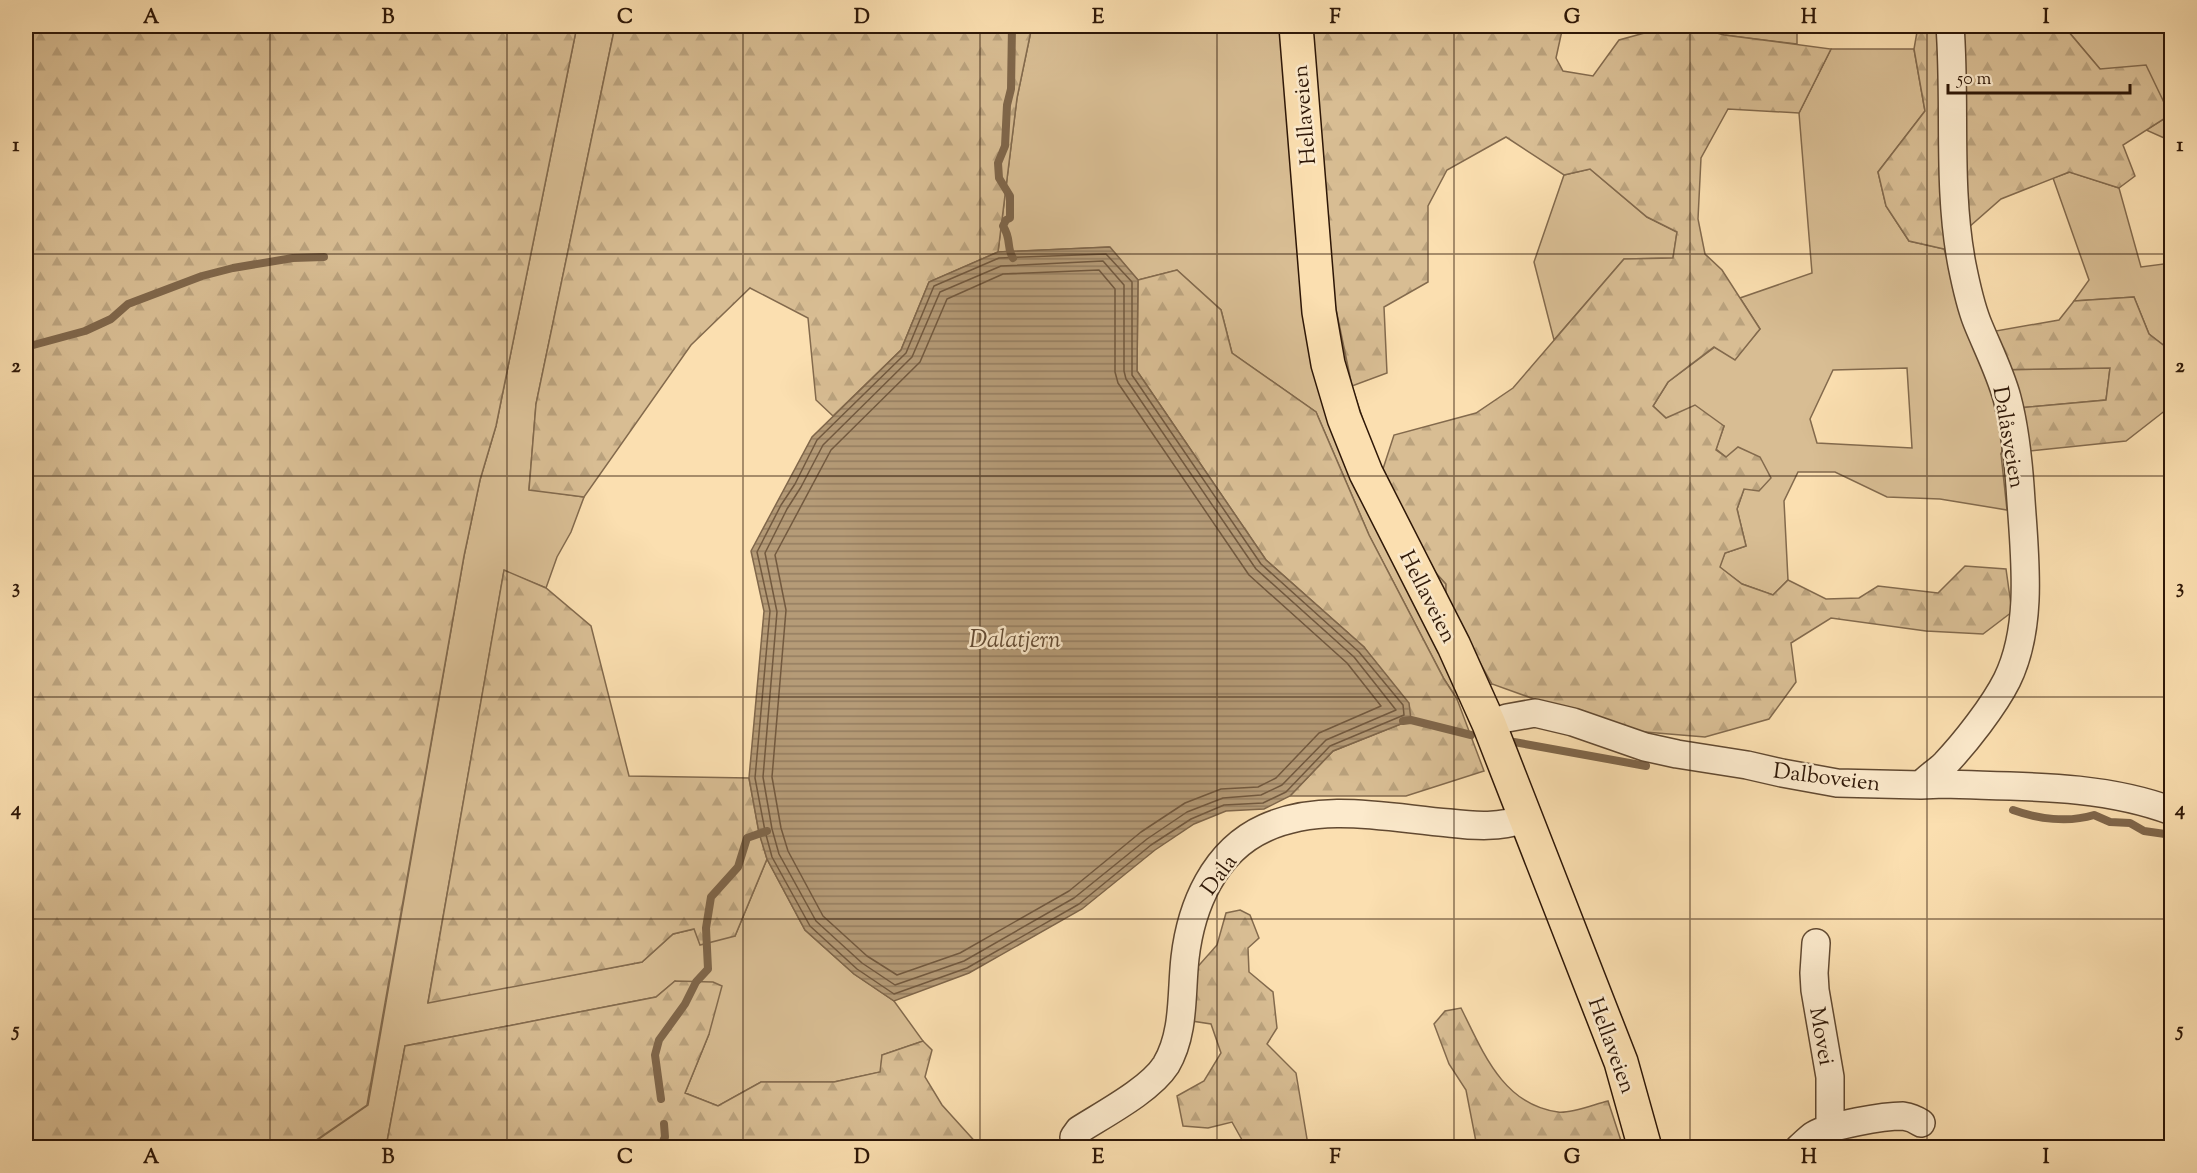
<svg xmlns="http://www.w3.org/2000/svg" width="2197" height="1173" font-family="'Sorts Mill Goudy',serif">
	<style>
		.grass { fill: #d8bd93; stroke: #836a4d; stroke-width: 1.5; fill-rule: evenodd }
		.forest { fill: url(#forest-firs); stroke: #836a4d; stroke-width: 1.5 }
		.water { fill: url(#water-rules); stroke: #7f664a; stroke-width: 1.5 }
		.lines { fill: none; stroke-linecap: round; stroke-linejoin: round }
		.shore { stroke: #72593f; stroke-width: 1.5 }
		.stream { stroke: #7f664a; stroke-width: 8 }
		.minor-casing { stroke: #614931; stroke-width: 30 }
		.major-casing { stroke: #2e1707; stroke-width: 36 }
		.minor { stroke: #fceacc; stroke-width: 27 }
		.major { stroke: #fbdfb0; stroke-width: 33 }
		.grid { fill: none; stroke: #2e1707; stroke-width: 1.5; stroke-opacity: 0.55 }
		.labels { text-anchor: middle; stroke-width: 5; stroke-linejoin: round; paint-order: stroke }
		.street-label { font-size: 22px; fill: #2e1707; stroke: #fceacc }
		.water-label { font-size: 24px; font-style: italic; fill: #644c34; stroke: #fceacc }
		.neatline { fill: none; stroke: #2e1707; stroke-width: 2 }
		.grid-label { font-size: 20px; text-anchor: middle; font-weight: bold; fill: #2e1707 }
	</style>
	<defs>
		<pattern id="forest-firs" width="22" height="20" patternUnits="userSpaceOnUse" patternTransform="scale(1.5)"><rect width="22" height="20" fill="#d8bd93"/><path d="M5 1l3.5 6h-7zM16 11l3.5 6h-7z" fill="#baa27d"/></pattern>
		<pattern id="water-rules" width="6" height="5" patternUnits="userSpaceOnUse" patternTransform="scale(1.5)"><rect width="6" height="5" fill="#b59b77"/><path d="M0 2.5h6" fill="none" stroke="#947d60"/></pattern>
	</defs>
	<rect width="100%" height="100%" fill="#fbdfb0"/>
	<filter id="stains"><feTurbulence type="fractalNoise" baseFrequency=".00333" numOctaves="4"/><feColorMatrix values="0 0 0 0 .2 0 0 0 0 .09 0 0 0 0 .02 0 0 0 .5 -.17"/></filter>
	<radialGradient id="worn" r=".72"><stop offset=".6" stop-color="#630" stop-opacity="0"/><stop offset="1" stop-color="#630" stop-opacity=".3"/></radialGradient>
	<path class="grass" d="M577,26H615L536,404L529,489L584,497L571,532L557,557L546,588L504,571L428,1002L642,962L673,934L694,929L735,936L767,859L805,930L854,974L894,1001L923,1041L882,1055L881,1072L834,1082H761L718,1106L685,1093L709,1034L675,981L656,997L405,1046L386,1147L306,1148L368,1105L464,556L480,480L496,426Z
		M1032,26H1308L1332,290L1352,386L1381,475L1427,563L1446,584V602L1492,684L1457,699L1444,679L1369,535L1316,412L1232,353L1221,310L1177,270L1138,280L1109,247L998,252L1017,98Z
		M1692,26H1797V44L1724,35Z
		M2066,26H2171V141L2146,130L2170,115L2100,69L2068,31Z
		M1831,49H1914L1925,111L1878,172L1886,206L1909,241L1944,249L1984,370L2110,368L2106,400L2019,408L2001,454L2007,510L1940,499L1887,497L1835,472H1798L1784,501L1788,580L1773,595L1742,584L1719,567L1725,553L1746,546L1737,509L1744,489L1726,457L1716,449L1724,426L1666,418L1653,406L1668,382L1715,347L1735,359L1760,329L1740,298L1812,273L1799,113ZM1907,368L1912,448L1817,443L1810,419L1833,370Z
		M1590,169L1647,217L1677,232L1673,258L1624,259L1554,340L1534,262L1564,175Z
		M2070,172L2119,188L2141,267L2171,263V351L2149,334L2134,297L2074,301L2089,280L2053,178Z"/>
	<path class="forest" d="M26,26H577L496,426L480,480L464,556L367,1105L306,1147H26Z
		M615,26H1032L1017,98L998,252L929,282L901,350L833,416L816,400L808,318L750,288L691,345L584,497L529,490L536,404Z
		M1308,26H1563L1556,58L1563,71L1593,76L1619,40L1670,26H1692L1724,35L1831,49L1799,113L1728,109L1701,158L1698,219L1705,254L1722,270L1760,329L1735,360L1714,347L1668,382L1653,406L1666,418L1695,405L1724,426L1716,450L1726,457L1738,447L1760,457L1771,478L1759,491L1744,489L1737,509L1746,546L1725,553L1720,567L1742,584L1773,595L1788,580L1826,599L1859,598L1878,586L1938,593L1965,566L2006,569L2012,612L1983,634L1926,631L1831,618L1791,643L1796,682L1769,719L1705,737L1621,730L1492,684L1446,602V584L1427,563L1381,475L1394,435L1476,413L1513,388L1624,259L1673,258L1677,232L1647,217L1590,169L1564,175L1506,137L1447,170L1428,206V282L1384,307L1387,373L1352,386L1332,290Z
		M1918,26H2066L2068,31L2100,69L2146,65L2170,115L2123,145L2135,176L2119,188L2069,172L2001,199L1944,249L1909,241L1886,206L1878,172L1925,111L1914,49Z
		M1177,270L1221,310L1232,353L1316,412L1369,535L1444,679L1457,699L1484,771L1406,796H1290L1333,751L1411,720L1364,647L1266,560L1137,371L1138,280Z
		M2134,297L2149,334L2171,351V406L2126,441L2001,454L2019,408L2106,400L2110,368L1984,370L1973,335L2059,320L2074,301Z
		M504,570L546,588L591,626L629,776L749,778L759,832L767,859L735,936L700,945L694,929L673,934L642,962L428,1003Z
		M1240,910L1250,915L1259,938L1248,948L1249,972L1273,992L1277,1028L1267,1044L1296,1073L1308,1145L1305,1148L1246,1147L1232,1122L1208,1128L1183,1126L1177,1096L1204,1081L1221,1053L1211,1024L1192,1021L1193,972L1217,945L1226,913Z
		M675,981L713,982L722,986L709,1034L685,1093L718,1106L761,1082H834L880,1072L882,1055L923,1041L932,1050L925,1077L942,1105L980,1147H386L405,1046L656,997Z
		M1461,1008C1483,1052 1503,1105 1558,1112C1570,1114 1595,1104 1608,1101L1623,1147H1477L1466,1090L1449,1064L1434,1024L1445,1011Z"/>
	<path class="water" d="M1110,247L1138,280L1137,371L1266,560L1364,647L1409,703L1411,720L1333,751L1290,796L1264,809L1226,811L1194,824L1155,850L1082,909L969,973L894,1001L854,974L805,930L767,859L759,833L749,778L764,611L751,551L812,437L901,350L929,282L998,252Z"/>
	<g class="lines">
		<path class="shore" d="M1106,254L1132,282V375L1261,564L1359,652L1403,705L1404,715L1330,746L1286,792L1263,803L1224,805L1191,819L1151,845L1079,904L967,968L894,994L857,969L810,926L772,857L765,831L755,778L770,611L757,552L781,505L795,484L817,440L906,353L934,286L999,258Z
			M1103,261L1124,285V371L1126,379L1256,569L1354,657L1396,710L1326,740L1282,785L1261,795L1223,798L1187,812L1147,839L1074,898L964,961L895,985L862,963L816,921L779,854L772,829L763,777L777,612L765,553L787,509L801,487L823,445L912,357L940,292L1001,266Z
			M1099,270L1115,289V372L1118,383L1249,575L1347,663L1381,706L1319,733L1276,778L1258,787L1221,789L1185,803L1141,832L1069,891L960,953L897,975L867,956L823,916L788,851L781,828L772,777L786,610L775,555L831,450L920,362L947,299L1003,274Z"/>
		<path class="stream" d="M1012,26L1011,89L1007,105L1005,146L998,163L999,178L1010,196V218L1006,220L1003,226C1012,240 1006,247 1013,258
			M26,347L85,331L111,319L128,304L202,276L233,268L293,258L324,257
			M1403,721L1411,720L1471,735
			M1514,742L1646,766
			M2013,810C2038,819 2068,823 2094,815L2110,822L2130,823L2144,831L2172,835
			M661,1099L655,1055L659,1040L685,1004L696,982L708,969L706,928L711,897L738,867L747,838L767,831
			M660,1148L665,1137L664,1124"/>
		<defs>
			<path id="minor" d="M1489,724L1507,718L1535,713L1573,722L1645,747L1677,754L1747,765L1782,773L1837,783L1921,785L1944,784C2020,787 2100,784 2172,811
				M1921,785C1928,777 1937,772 1945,764C1965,743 1994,706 2007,680C2033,627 2025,559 2021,501C2019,467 2016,432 2007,398C2000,372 1987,347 1977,322C1970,304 1966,285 1962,265C1947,186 1956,105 1950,26
				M1816,943L1814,973L1815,990L1830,1077V1129
				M1076,1148L1074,1137L1079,1130C1104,1114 1150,1090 1166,1065C1185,1033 1181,993 1185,958C1191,906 1214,851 1265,828C1322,802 1389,818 1449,823C1475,826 1501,828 1526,818
				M1799,1148C1804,1144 1809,1138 1814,1135C1831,1125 1883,1116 1903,1116C1910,1117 1915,1119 1921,1123"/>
			<path id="major" d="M1296,26L1319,312L1328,364L1344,418L1366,473L1454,646L1489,724L1621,1062L1645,1148"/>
		</defs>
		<use href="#minor" class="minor-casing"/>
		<use href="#major" class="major-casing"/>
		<use href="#minor" class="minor"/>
		<use href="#major" class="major"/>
	</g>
	<path class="grid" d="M270,26V1148M507,26V1148M743,26V1148M980,26V1148M1217,26V1148M1454,26V1148M1690,26V1148M1927,26V1148M26,254H2172M26,476H2172M26,697H2172M26,919H2172"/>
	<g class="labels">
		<g class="street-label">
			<text transform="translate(1303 115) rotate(-95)" y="8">Hellaveien</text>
			<text transform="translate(2010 437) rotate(80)" y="8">Dalåsveien</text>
			<text transform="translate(1429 596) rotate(63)" y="8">Hellaveien</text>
			<text transform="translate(1827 776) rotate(7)" y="8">Dalboveien</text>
			<text transform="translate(1218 874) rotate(-54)" y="8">Dala</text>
			<text transform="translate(1823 1036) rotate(80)" y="8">Movei</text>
			<text transform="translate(1613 1045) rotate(70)" y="8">Hellaveien</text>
		</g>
		<g class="water-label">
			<text x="1015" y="647">Dalatjern</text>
		</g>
	</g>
	<rect width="2197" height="1173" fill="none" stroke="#fbdfb0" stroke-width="66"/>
	<path d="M1948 84v9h182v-9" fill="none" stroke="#2e1707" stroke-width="3"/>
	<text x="1957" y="84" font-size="18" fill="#2e1707" stroke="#fceacc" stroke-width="4.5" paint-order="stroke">50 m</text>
	<rect x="33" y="33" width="2131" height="1107" class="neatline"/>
	<g class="grid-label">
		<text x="151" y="23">A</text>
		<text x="388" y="23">B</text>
		<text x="625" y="23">C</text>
		<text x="862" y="23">D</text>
		<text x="1098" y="23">E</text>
		<text x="1335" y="23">F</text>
		<text x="1572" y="23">G</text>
		<text x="1809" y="23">H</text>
		<text x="2046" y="23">I</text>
		<text x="16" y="151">1</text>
		<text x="2180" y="151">1</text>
		<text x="16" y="372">2</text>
		<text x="2180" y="372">2</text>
		<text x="16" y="593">3</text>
		<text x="2180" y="593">3</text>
		<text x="16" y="815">4</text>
		<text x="2180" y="815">4</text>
		<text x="16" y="1036">5</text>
		<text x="2180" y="1036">5</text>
		<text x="151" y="1163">A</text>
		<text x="388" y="1163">B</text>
		<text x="625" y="1163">C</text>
		<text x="862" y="1163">D</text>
		<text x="1098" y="1163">E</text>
		<text x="1335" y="1163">F</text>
		<text x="1572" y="1163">G</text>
		<text x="1809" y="1163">H</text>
		<text x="2046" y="1163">I</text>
	</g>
	<rect width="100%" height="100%" filter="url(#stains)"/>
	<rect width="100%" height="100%" fill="url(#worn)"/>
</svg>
